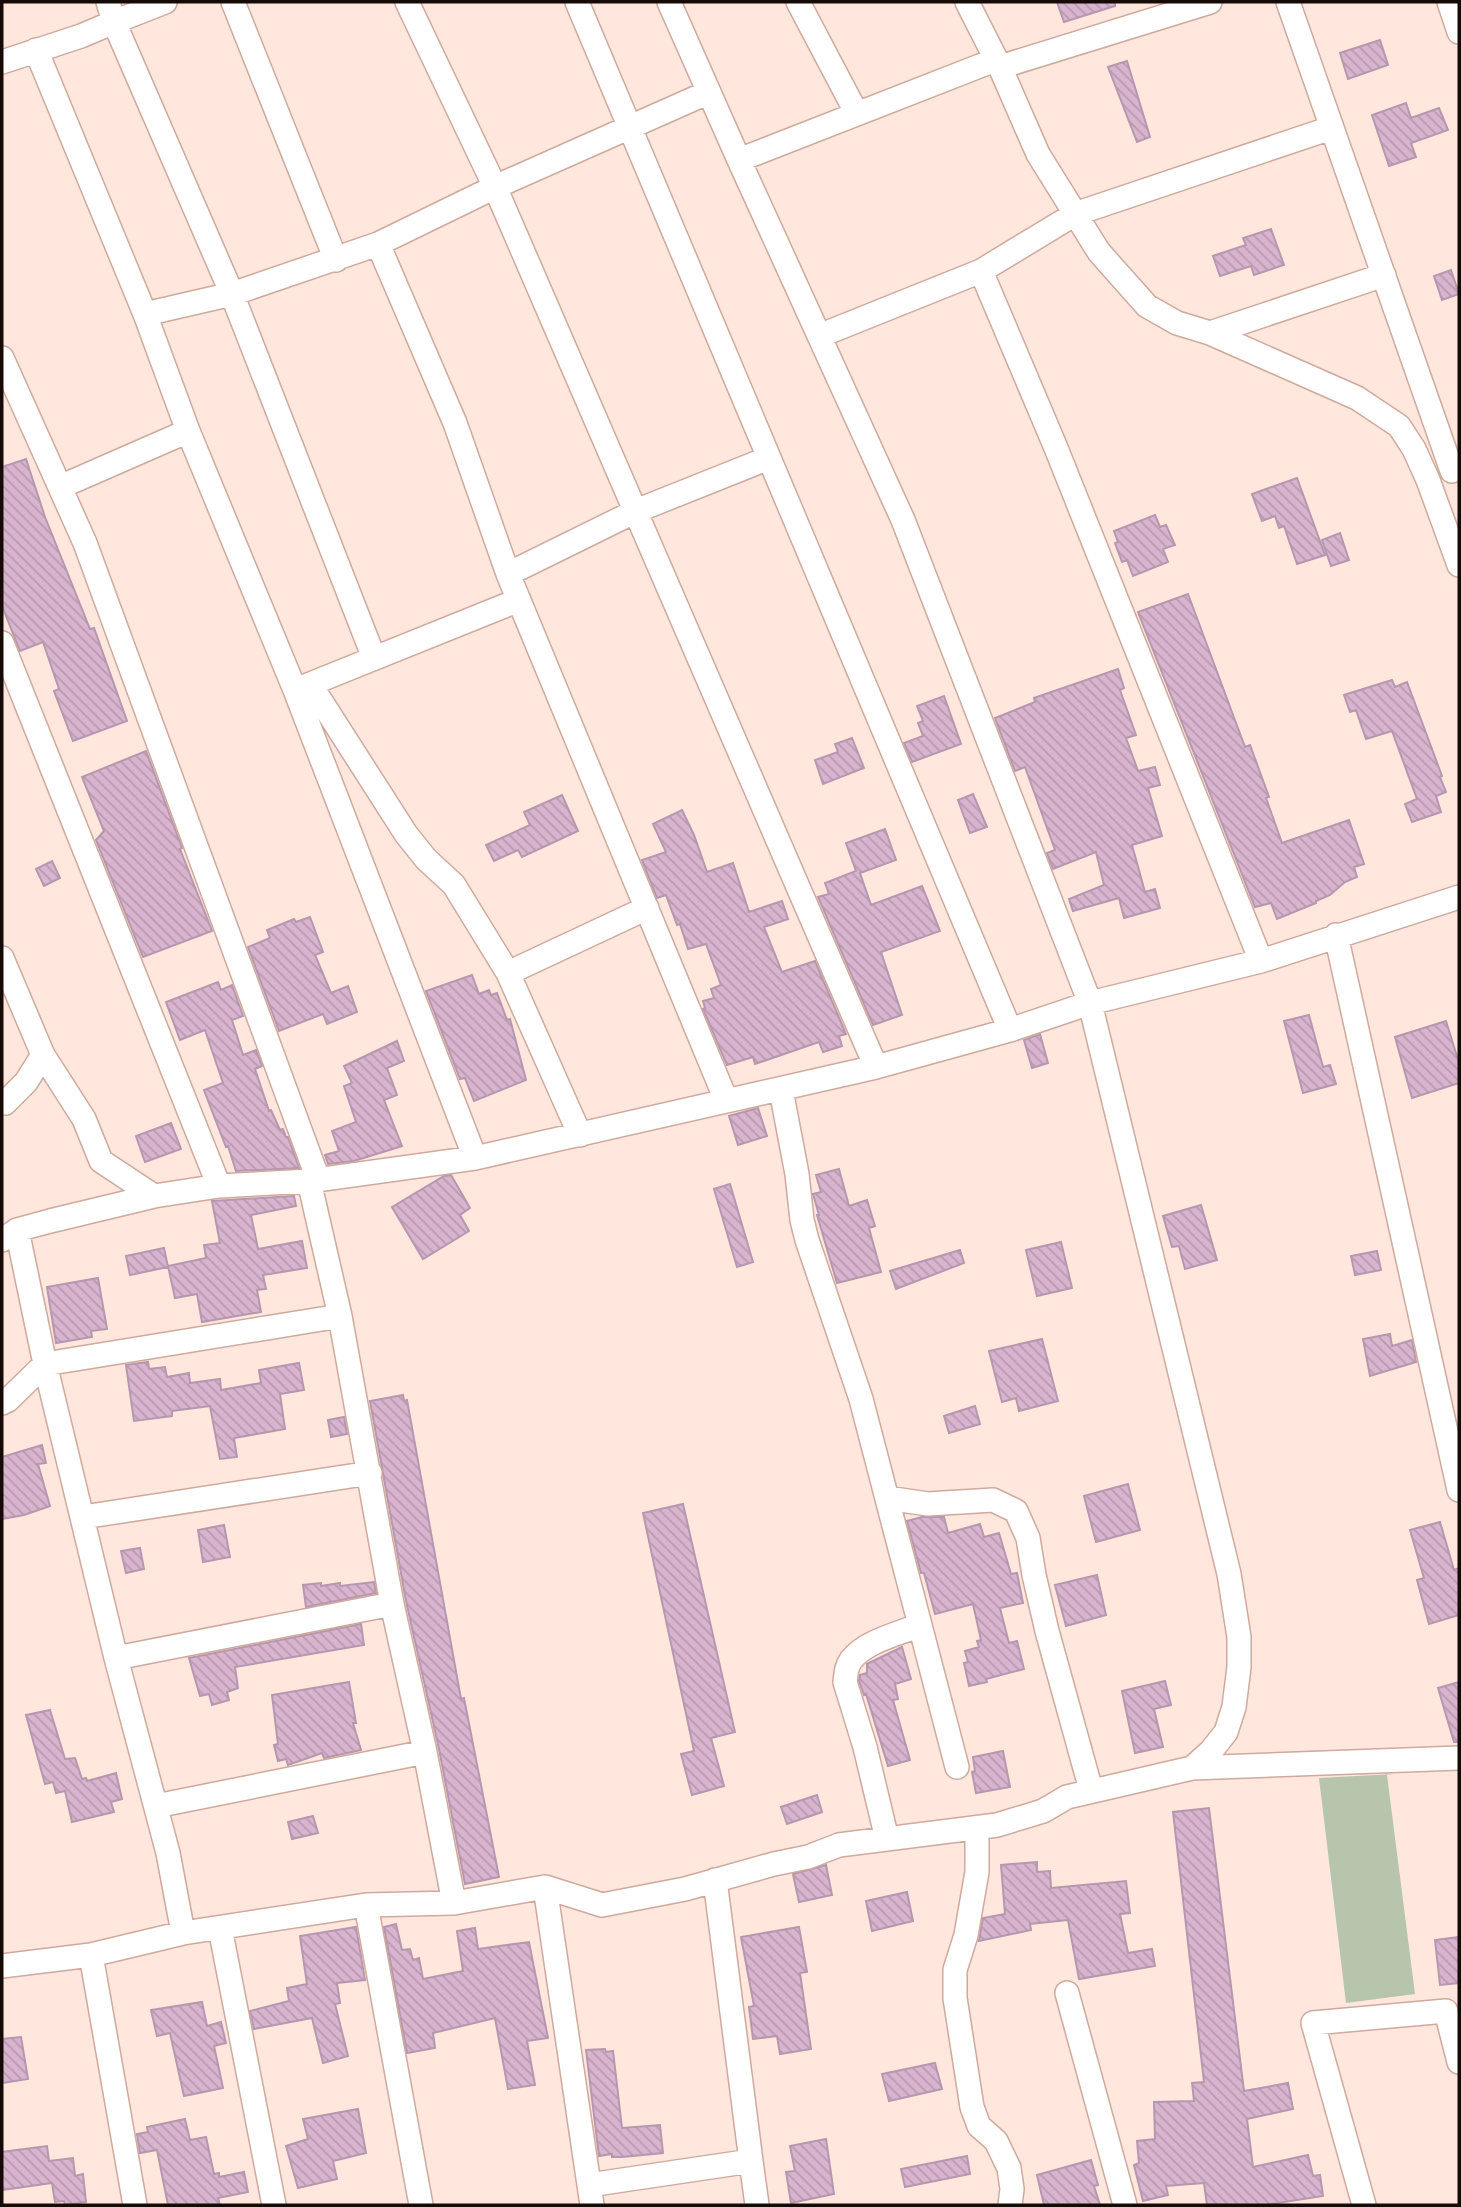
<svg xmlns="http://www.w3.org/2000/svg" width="1461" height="2207" font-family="'PT Sans Narrow',sans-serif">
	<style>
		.green { fill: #b6c5ac }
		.building { fill: url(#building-back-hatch); stroke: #b697ae; stroke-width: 2 }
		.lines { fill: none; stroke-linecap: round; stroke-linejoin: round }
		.street-casing { stroke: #cfa99c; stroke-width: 26 }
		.street { stroke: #fff; stroke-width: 23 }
	</style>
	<defs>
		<pattern id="building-back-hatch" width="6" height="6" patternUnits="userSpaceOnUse" patternTransform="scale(1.75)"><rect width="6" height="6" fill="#d8b4cf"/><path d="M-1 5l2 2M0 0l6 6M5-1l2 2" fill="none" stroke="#b999b0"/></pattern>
	</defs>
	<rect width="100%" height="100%" fill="#ffe7de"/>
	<path class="green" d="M1394,1774L1387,1775L1415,1994L1346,2003L1319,1778Z"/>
	<path class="building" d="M1057,2H1115V6L1064,22Z
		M1380,40L1388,65L1348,79L1340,53Z
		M1127,61L1150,137L1137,142L1108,67Z
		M1406,103L1411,118L1439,108L1448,130L1411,143L1416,157L1389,166L1372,115Z
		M1271,229L1284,265L1254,275L1251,266L1220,276L1213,256L1246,245L1243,238Z
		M1451,270L1459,294L1442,300L1434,276Z
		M26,459L45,517L90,629L94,628L127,721L73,741L54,691L59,689L43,642L20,651L2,606V467Z
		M1297,478L1325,555L1297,564L1284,526L1279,528L1275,516L1262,521L1252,494Z
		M1155,515L1160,527L1166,525L1175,545L1163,549L1168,562L1133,576L1127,560L1122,562L1115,543L1118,542L1114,531Z
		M1340,533L1349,560L1331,566L1322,540Z
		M1188,594L1245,747L1250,745L1269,797L1266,798L1282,843L1349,820L1364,864L1354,867L1357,877L1345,882L1330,895L1316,901V903L1277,919L1271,903L1255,907L1138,612Z
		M1118,669L1124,688L1120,690L1136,735L1126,738L1138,771L1155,767L1160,785L1148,788L1162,836L1132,845L1145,892L1155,889L1160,908L1124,918L1119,898L1073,911L1069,899L1104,885L1096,852L1053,869L1047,853L1055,850L1025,767L1015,771L995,718L1035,702L1034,698Z
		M1392,680L1395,687L1407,682L1442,776L1440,777L1446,792L1436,796L1441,812L1412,822L1405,804L1417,799L1392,731L1366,739L1356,710L1350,712L1344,695Z
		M944,696L961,744L912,762L904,743L923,736L918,723L923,721L917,706Z
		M852,738L864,768L823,784L815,760L838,752L835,744Z
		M146,751L182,848L180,849L212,931L143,957L96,840L104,831L82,777Z
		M973,794L987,827L970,833L958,800Z
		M562,795L578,831L522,857L518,850L494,861L486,845L530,825L524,812Z
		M682,810L694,835L707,872L733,863L749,912L782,901L788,919L764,927L782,972L815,961L846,1034L839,1036L842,1046L823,1052L819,1042L755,1064L753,1057L727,1065L703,1009L705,1008L703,1001L714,998L711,989L721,985L706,944L688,949L680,924L677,925L666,895L657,898L642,860L666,852L653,824Z
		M885,829L896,860L860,873L871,905L922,886L940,931L881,952L902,1015L873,1025L818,897L829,894L825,883L856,871L846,843Z
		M52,861L60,878L44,886L36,869Z
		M310,917L323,952L315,955L331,993L348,986L357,1012L327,1024L323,1014L279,1031L248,947L270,938L267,930L294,919L296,922Z
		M472,975L479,994L489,990L491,995L497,993L507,1020L510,1019L526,1080L474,1101L465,1078L460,1079L426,991Z
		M218,982L221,990L232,985L243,1016L232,1020L243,1055L256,1050L262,1066L255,1069L269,1111L271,1110L280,1130L283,1129L286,1137H288L299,1168L236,1171L228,1146L226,1147L204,1090L223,1083L205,1030L180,1040L166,1002Z
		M1309,1015L1323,1067L1330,1065L1336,1084L1303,1093L1284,1021Z
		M1446,1021L1459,1063V1083L1412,1098L1395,1037Z
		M1040,1034L1048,1063L1032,1068L1024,1040Z
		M397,1041L404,1061L387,1068L397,1095L384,1100L402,1146L354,1161L328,1164L325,1155L339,1151L332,1131L356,1122L344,1086L352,1083L344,1066Z
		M758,1108L767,1136L738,1145L729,1116Z
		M171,1123L181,1149L145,1162L136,1136Z
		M839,1169L849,1206L867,1200L875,1226L869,1228L881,1272L837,1283L817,1215H819L813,1194L821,1192L816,1175Z
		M451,1175L470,1208L460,1215L469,1231L423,1259L392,1207L444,1176Z
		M730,1184L753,1262L737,1267L714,1189Z
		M294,1196L296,1206L251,1215L258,1249L302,1241L307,1268L263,1275L266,1289L257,1290L261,1312L202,1322L197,1294L175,1298L168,1266L206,1258L204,1245L220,1243L212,1201Z
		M1201,1205L1217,1260L1185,1269L1179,1246L1172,1247L1163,1216Z
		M1061,1242L1072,1288L1037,1296L1026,1250Z
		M164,1248L168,1267L130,1275L126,1256Z
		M960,1250L964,1263L896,1289L890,1271Z
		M1377,1251L1381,1270L1355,1275L1351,1256Z
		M98,1278L107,1329L91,1331L92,1337L56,1343L47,1287Z
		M1390,1334L1392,1346L1412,1340L1416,1362L1370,1376L1363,1339Z
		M1042,1339L1058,1401L1019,1411L1016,1398L1002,1402L989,1351Z
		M148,1362L149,1369L165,1367L167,1377L189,1373L190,1383L220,1379L221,1390L261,1383L259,1370L299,1363L304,1390L280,1394L285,1429L234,1438L237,1457L220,1459L210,1406L172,1411V1416L134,1421L126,1365Z
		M403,1395L404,1401L407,1400L461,1699L464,1698L499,1877L465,1884L439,1749L406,1601L370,1401Z
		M975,1406L980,1424L949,1433L944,1416Z
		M344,1417L347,1434L331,1437L328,1420Z
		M42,1445L46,1463L38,1464L50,1506L24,1515L2,1519V1457Z
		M1128,1484L1140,1530L1096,1542L1084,1496Z
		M683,1504L735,1732L711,1738L724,1786L692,1795L681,1754L694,1751L643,1513Z
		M922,1517H944L948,1533L980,1524L984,1537L999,1533L1011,1574L1017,1573L1023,1603L1000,1608L1009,1643L1017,1641L1024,1669L986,1679L987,1682L969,1686L964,1663L968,1662L965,1651L979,1647L977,1641L981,1640L973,1604L935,1614L924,1573H921L907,1521Z
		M1440,1522L1454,1570L1459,1568V1615L1429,1624L1417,1580L1424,1578L1410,1530Z
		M224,1525L230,1557L203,1562L198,1530Z
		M140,1548L144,1569L126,1573L121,1551Z
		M1097,1575L1106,1615L1066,1626L1055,1585Z
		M374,1582L376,1593L306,1607L303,1585L321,1583V1586L340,1583V1586Z
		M361,1624L364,1645L235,1667L238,1688L227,1692L229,1700L212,1705L209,1694L200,1696L189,1658Z
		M902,1647L911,1679L895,1684L898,1699L893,1700L910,1760L888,1766L866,1694L864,1695L859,1681L860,1675L867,1673V1664Z
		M1165,1681L1171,1705L1154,1709L1163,1747L1135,1753L1122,1691Z
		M349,1682L356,1723H353L361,1750L324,1758L322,1753L288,1765L286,1759L278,1761L274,1745L278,1744L272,1695Z
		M1459,1682V1742H1454L1438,1688Z
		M50,1710L65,1759L75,1758L82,1779L86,1778L87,1781L116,1773L122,1799L111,1802L114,1812L72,1822L65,1791L56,1793L53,1782L45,1784L26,1715Z
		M1003,1751L1010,1787L976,1793L972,1772L975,1771L973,1757Z
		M817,1795L822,1812L787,1824L781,1807Z
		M1209,1808L1244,2091L1288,2083L1293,2109L1247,2119L1253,2167L1308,2155L1313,2176L1320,2175L1323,2196L1265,2205H1207L1204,2183L1166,2186L1168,2195L1143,2201L1134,2165L1139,2163L1137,2141L1155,2139L1154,2102L1194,2101L1192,2083L1204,2082L1173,1812Z
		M313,1816L318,1833L292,1839L288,1822Z
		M1037,1862V1872L1050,1871L1051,1888L1126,1881L1130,1913L1120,1914L1128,1953L1152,1949L1155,1966L1079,1979L1068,1920L1030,1924L1031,1930L979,1941L983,1918L1005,1914L1001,1865Z
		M826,1865L832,1895L799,1902L793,1874Z
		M907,1892L913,1921L872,1931L866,1901Z
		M396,1924L402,1950L410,1949L413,1960L419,1958L423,1979L463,1971L457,1931L475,1928L478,1949L529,1942L548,2038L527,2041L535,2085L508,2089L495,2018L433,2033L435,2048L407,2053L384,1927Z
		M356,1927L365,1980L337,1983L340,2003L335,2004L348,2056L323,2063L312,2018L254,2029L250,2011L289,2001L287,1988L307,1984L300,1936Z
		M799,1927L807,1972L800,1973L811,2049L780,2054L777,2036L753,2039L749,2007L754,2006L741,1937Z
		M1459,1937V1983L1440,1985L1435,1940Z
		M202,2002L207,2026L221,2022L226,2043L214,2046L223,2088L184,2096L170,2033L157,2036L151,2010Z
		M21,2037L28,2079L2,2083V2039Z
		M605,2049L606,2052L613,2051L622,2128L660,2125L663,2153L622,2157H612V2154L599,2156L586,2050Z
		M935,2063L942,2089L889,2101L882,2074Z
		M358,2109L366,2153L333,2161L337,2179L298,2188L286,2146L308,2139L303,2119Z
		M185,2119L190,2140L206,2137L214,2174L219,2173V2177L244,2172L248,2192L218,2198L220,2205H168L157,2150L140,2153L137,2134L148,2132L147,2127Z
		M826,2139L834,2194L791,2203L786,2172L795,2171L790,2146Z
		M47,2146L49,2161L73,2158L75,2176L83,2174L86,2202L65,2205L64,2201L55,2202L52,2183L2,2190V2152Z
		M967,2156L970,2174L905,2187L901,2169Z
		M1091,2160L1098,2185L1094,2186L1100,2205H1044L1037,2175Z"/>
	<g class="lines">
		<defs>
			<path id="street" d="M165,2L114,22L232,294L374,658
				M233,2L336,260
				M407,2L495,187L876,1067
				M577,2L1010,1030
				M798,2L856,112
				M967,2L1000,67L1038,154L1099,252L1147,306L1177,323L1210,333L1357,398L1399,426L1414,449L1428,480L1459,565
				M1288,2L1452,471
				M1449,2L1459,32
				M36,50L145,314L188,431L295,690L475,1158
				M2,62L81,36L114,22L108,2
				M1000,67L1210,2
				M739,160L995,60
				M378,244L455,423L508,574L726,1100
				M981,271L1056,448L1261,961
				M145,314L232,294L378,244L495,187L709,92
				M1210,333L1384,275
				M819,336L981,271L1075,214L1331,128
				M2,358L85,543L318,1179
				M60,487L188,431
				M508,574L636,511L769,458
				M2,643L219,1186
				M310,684L406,834L426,859L454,885L508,973L580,1135
				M298,689L519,600
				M1336,935L1459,1490
				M2,958L43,1055L84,1119L101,1161L154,1196
				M508,973L647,908
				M781,1090L797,1174L802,1220L807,1240L861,1399L957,1767
				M2,1102L5,1103L26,1082L43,1055
				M309,1181L340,1316L392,1604L425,1752L454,1903
				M17,1230L45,1364L116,1658L168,1853L183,1933
				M2,1240L17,1230L50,1221L154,1196L219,1186L309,1181L475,1158L876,1067L1010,1030L1090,1003L1261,961L1459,897
				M2,1403L8,1400L45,1364L340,1316
				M887,1498L928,1504L993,1500L1016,1511L1028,1538L1034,1575L1047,1631L1091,1790
				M83,1517L370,1473
				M116,1658L392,1604
				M1192,1768L1459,1758
				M156,1806L425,1752
				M977,1828V1872L966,1935L955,1970V1998L972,2107L979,2126L996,2141L1009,2168L1012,2189L1010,2205
				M887,1839L865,1747L845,1682C846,1674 846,1667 851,1660C866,1641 898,1634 920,1625
				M715,1880L751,2161
				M545,1887L592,2205
				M366,1905L421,2205
				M220,1928L274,2205
				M91,1955L135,2205
				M2,1966L91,1955L183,1933L366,1905L454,1903L545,1887L602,1905L685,1889L774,1864L808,1857L839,1845L997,1825L1043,1811L1067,1797L1192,1768L1211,1751L1226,1732L1234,1707L1239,1667V1637L1229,1574L1090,1003L903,520L739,160L669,2
				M1067,1993L1125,2205
				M589,2185L751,2161L757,2205
				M1364,2205L1313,2023L1446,2011L1459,2062"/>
		</defs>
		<use href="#street" class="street-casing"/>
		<use href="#street" class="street"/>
	</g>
	<rect width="1461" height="2207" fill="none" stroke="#160a06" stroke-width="7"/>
</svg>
